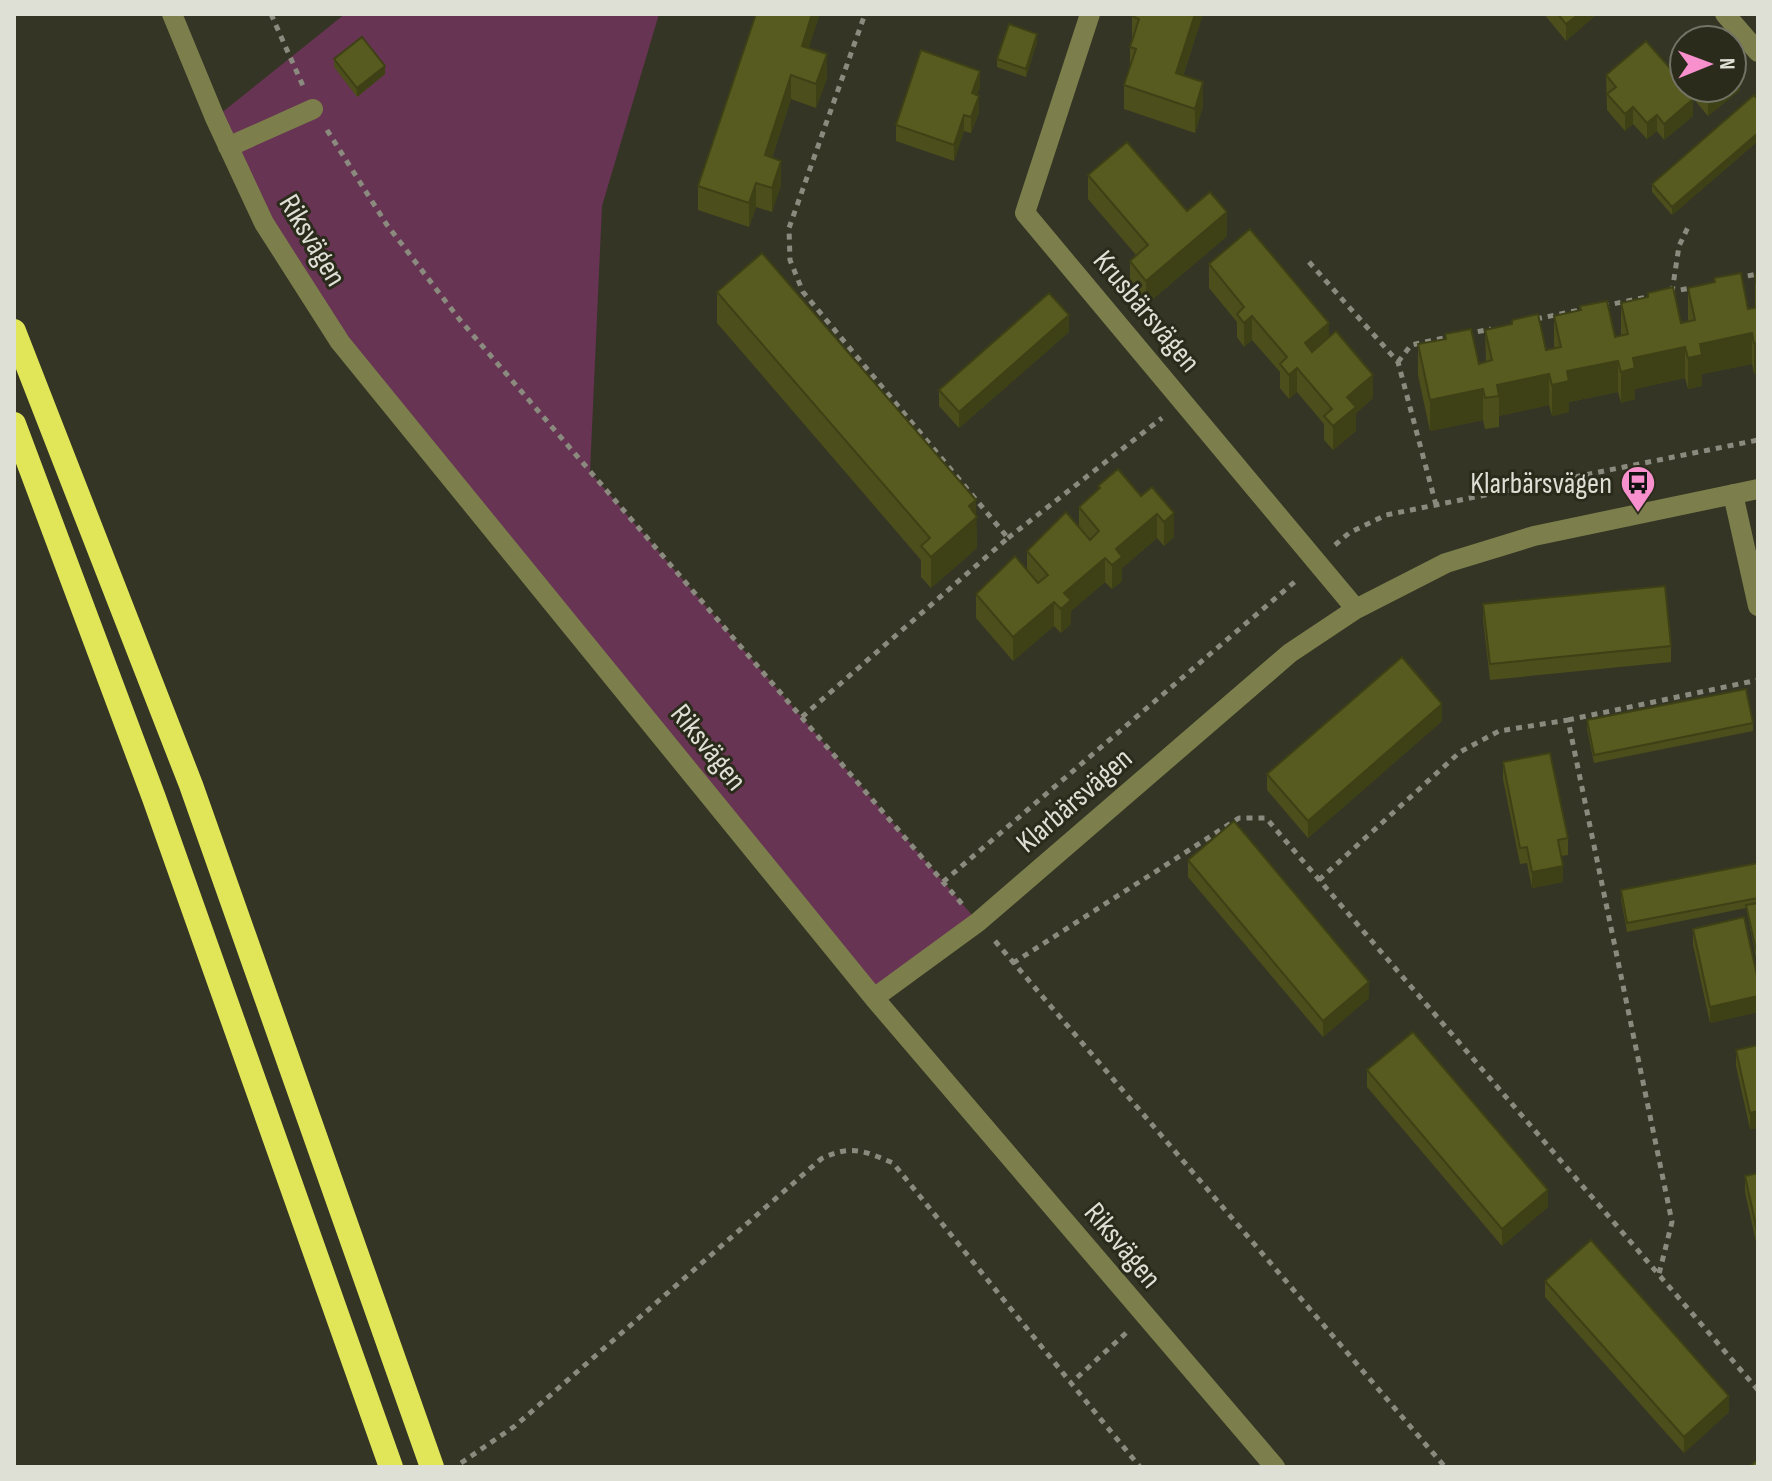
<svg xmlns="http://www.w3.org/2000/svg" width="1772" height="1481" font-family="'Sofia Sans Condensed',sans-serif">
	<style>
		.green { fill: #683453 }
		.lines { fill: none; stroke-linecap: round; stroke-linejoin: round }
		.path { stroke: #8a8b7e; stroke-width: 5; stroke-dasharray: 6 6; stroke-linecap: butt }
		.minor { stroke: #7c7f4b; stroke-width: 20 }
		.highway { stroke: #e1e659; stroke-width: 24 }
		.wall { fill: #4c4e1b }
		.shaded-wall { fill: #3e4016 }
		.building { fill: #585b1f; stroke: #3e4016; stroke-width: 2 }
		.labels { text-anchor: middle; stroke-width: 6; stroke-linejoin: round; paint-order: stroke }
		.street-label { font-size: 30px; fill: #dedfd5; stroke: #2a2b1b }
		.poi-label { font-size: 30px; fill: #dedfd5; stroke: #2a2b1b; text-anchor: end }
	</style>
	<rect width="100%" height="100%" fill="#343525"/>
	<path class="green" d="M345,14H659L602,206L590,472L978,922L874,998L340,342L215,118Z"/>
	<g class="lines">
		<path class="path" d="M271,14L303,86
			M327,130L387,225L460,320L962,904
			M1309,262L1398,362L1436,505
			M1736,278L1758,274
			M1669,292L1691,288
			M1672,292L1679,246L1690,223
			M1603,306L1652,296
			M1536,319L1585,309
			M1466,334L1491,329
			M1398,362L1411,345L1448,337
			M1008,538L1162,418
			M1335,545L1349,533L1386,515L1758,440
			M802,717L1008,538L803,292L790,260L789,228L865,14
			M1568,720L1758,680
			M1319,880L1460,752L1499,731L1568,720L1672,1222L1659,1274
			M943,882L1298,579
			M995,941L1445,1467
			M1013,963L1239,818H1266L1758,1390
			M1126,1333L1071,1383L1140,1467
			M461,1463L515,1426L821,1159C851,1144 864,1151 893,1163L1071,1383"/>
		<path class="minor" d="M172,14L215,118L264,223L340,342L874,998L1275,1467
			M1090,14L1025,213L1356,609
			M1725,14L1758,52
			M228,147L313,109
			M1733,494L1758,606
			M874,998L978,922L1290,653L1356,609L1446,563L1534,536L1758,489"/>
		<path class="highway" d="M14,331L191,785L432,1467
			M14,424L154,798L391,1467"/>
	</g>
	<path class="wall" d="M1203,14L1183,76L1203,106L1195,133L1124,109V85L1130,66V47L1132,40V16Z
		M1544,14H1597L1566,41Z
		M1037,42L1026,77L997,67V59Z
		M809,48L827,78L816,108L791,99L772,158L781,185L772,212L756,207L749,227L698,210V186Z
		M334,59L385,74L357,97L334,67Z
		M1684,70V88H1732L1740,90L1708,116L1687,91L1693,116L1664,140L1657,131L1647,139L1633,124L1625,131L1607,110L1606,75L1684,84Z
		M980,87L977,95L979,112L971,133L964,131L954,161L896,141V125Z
		M1758,100V141L1672,215L1652,192V184Z
		M1088,175L1187,211L1227,236L1146,305L1130,285V261L1136,255L1088,199Z
		M1209,264L1329,337L1373,398L1356,413V431L1333,450L1324,440V424L1297,392L1289,399L1280,388V372L1252,340L1244,347L1237,337V322L1209,288Z
		M1758,274V374H1754L1752,364L1702,374V386L1688,389L1685,378L1635,389V399L1621,403L1618,392L1569,402V412L1552,416L1549,405L1499,416V427L1485,429L1483,420L1430,431L1418,375V344L1445,339V334L1479,364L1486,362L1485,330L1546,350L1554,348V316L1615,337L1621,335V303L1681,323L1688,322V288L1748,309L1755,307V275Z
		M717,292L976,515L977,548L931,588L921,577V560L717,323Z
		M1069,332L959,428L939,406V390Z
		M1098,486L1141,496L1152,487L1174,537L1164,546L1157,538L1122,568V581L1112,589L1105,582L1071,611V624L1061,633L1054,626L1013,661L976,618V594L1027,570V551L1079,527V507L1098,490Z
		M1483,604L1671,646V662L1490,680L1483,620Z
		M1587,720L1753,723V731L1594,763L1587,729Z
		M1442,721L1308,838L1267,790V774Z
		M1503,762L1568,838V855L1561,856L1563,882L1532,888L1527,863L1520,864L1503,779Z
		M1188,860L1369,998L1323,1037L1188,877Z
		M1758,863V958H1756L1746,908L1627,932L1621,899V890Z
		M1693,929L1758,980V1012L1710,1023L1693,945Z
		M1758,1045V1128L1750,1129L1736,1066V1050Z
		M1367,1070L1548,1207L1502,1246L1367,1087Z
		M1758,1173V1251L1745,1192V1176Z
		M1545,1281L1729,1412L1684,1453L1545,1297Z"/>
	<path class="shaded-wall" d="M812,14H820L802,69V46Z
		M1195,14H1203L1176,97V73Z
		M1579,14H1597L1566,41V24Z
		M1037,34V42L1026,77V69Z
		M827,54V78L816,108V84Z
		M385,66V74L357,97V88Z
		M980,71V87L972,110V93Z
		M1740,74V90L1708,116V100L1722,88H1732V80Z
		M791,75V99L765,179V155Z
		M1203,82V106L1195,133V109Z
		M1687,88V104L1693,99V116L1664,140V124Z
		M979,96V112L971,133V117Z
		M1633,107V124L1625,131V114Z
		M964,115V131L954,161V145Z
		M1657,115V131L1647,139V123Z
		M1758,133V141L1672,215V207Z
		M781,161V185L772,212V188Z
		M756,183V207L749,227V203Z
		M1227,212V236L1146,305V281Z
		M1069,315V332L959,428V412Z
		M1252,316V340L1244,347V323Z
		M1329,323V347L1305,367V343Z
		M1752,333V364L1702,374V386L1688,389V358L1700,344Z
		M1754,343H1758V374H1754Z
		M1685,347V378L1635,389V399L1621,403V372L1633,358Z
		M1618,361V392L1569,402V412L1552,416V385L1567,371Z
		M1297,368V392L1289,399V375Z
		M1549,374V405L1499,416V396L1497,385Z
		M1373,375V398L1356,413V431L1333,450V426L1347,397Z
		M1483,389V420L1430,431V400Z
		M976,500L977,548L931,588V557L969,506Z
		M1174,513V537L1164,546V522Z
		M1157,514V538L1122,568V581L1112,589V565L1116,549Z
		M1105,558V582L1071,611V624L1061,633V609L1064,593Z
		M1054,602V626L1013,661V637Z
		M1442,704V721L1308,838V821Z
		M1563,866V882L1532,888V872Z
		M1369,982V998L1323,1037V1021Z
		M1758,996V1012L1710,1023V1007Z
		M1758,1111V1128L1750,1129V1113Z
		M1548,1190V1207L1502,1246V1229Z
		M1729,1396V1412L1684,1453V1437Z"/>
	<path class="building" d="M756,14H812L802,46L827,54L816,84L791,75L765,155L781,161L772,188L756,183L749,203L698,186Z
		M1132,14H1195L1176,73L1203,82L1195,109L1124,85L1136,49L1130,47L1139,19L1132,16Z
		M1558,14H1579L1566,24Z
		M1009,24L1037,34L1026,69L997,59Z
		M362,37L385,66L357,88L334,59Z
		M1646,41L1684,84V88H1687L1685,90L1693,99L1664,124L1657,115L1647,123L1633,107L1625,114L1607,94L1616,87L1606,75Z
		M921,50L980,71L972,93L979,96L971,117L964,115L954,145L896,125Z
		M1732,64L1740,74L1732,80Z
		M1699,88H1722L1708,100Z
		M1754,95L1758,100V133L1672,207L1652,184Z
		M1127,142L1187,211L1210,192L1227,212L1146,281L1130,261L1148,245L1088,175Z
		M1250,229L1329,323L1305,343L1312,352L1336,331L1373,375L1347,397L1356,407L1333,426L1324,416L1332,409L1297,368L1289,375L1280,364L1287,357L1252,316L1244,323L1237,314L1244,307L1209,264Z
		M762,253L976,500L969,506L977,517L931,557L921,546L930,538L717,292Z
		M1741,273L1748,309L1758,307V343H1754L1752,333L1700,344L1702,355L1688,358L1685,347L1633,358L1635,368L1621,372L1618,361L1567,371L1569,381L1552,385L1549,374L1497,385L1499,396L1485,398L1483,389L1430,400L1418,344L1446,339L1445,334L1471,329L1479,364L1492,360L1485,330L1512,324V320L1538,314L1546,350L1561,347L1554,316L1581,310L1580,306L1607,301L1615,337L1628,334L1621,303L1648,297V293L1673,287L1681,323L1695,320L1688,288L1715,282L1714,278Z
		M1758,274V291L1755,275Z
		M1049,293L1069,315L959,412L939,390Z
		M1118,469L1141,496L1152,487L1174,513L1164,522L1157,514L1116,549L1122,557L1112,565L1105,558L1064,593L1071,600L1061,609L1054,602L1013,637L976,594L1015,556L1038,583L1048,575L1027,551L1066,512L1090,540L1099,531L1079,507L1100,488L1098,486Z
		M1665,586L1671,646L1490,664L1483,604Z
		M1402,657L1442,704L1308,821L1267,774Z
		M1746,689L1753,723L1594,755L1587,720Z
		M1550,753L1568,838L1558,840L1563,866L1532,872L1527,847L1520,848L1503,762Z
		M1234,821L1369,982L1323,1021L1188,860Z
		M1758,863V898L1627,923L1621,890Z
		M1758,903V950H1756L1746,905Z
		M1744,917L1758,980V996L1710,1007L1693,929Z
		M1413,1032L1548,1190L1502,1229L1367,1070Z
		M1758,1045V1111L1750,1113L1736,1050Z
		M1758,1173V1235L1745,1176Z
		M1591,1240L1729,1396L1684,1437L1545,1281Z
		M1758,1459V1467H1749Z"/>
	<defs>
		<symbol id="bus-pin" viewBox="-11 -11 22 30"><path d="M0 17L-7.5 6A9.5 9.5 0 1 1 7.5 6Z" fill="#f790cd" stroke="#2a2b1b"/><path d="M-5-6H5V4H4V6H2V4H-2V6H-4V4H-5ZM-3.5-4V0h7V-4ZM-3.5 1.2v1.5H-2V1.2ZM2 1.2v1.5H3.5V1.2Z" fill="#111"/></symbol>
	</defs>
	<g fill-rule="evenodd">
		<use href="#bus-pin" x="1618" y="463" width="40" height="54"/>
	</g>
	<g class="labels">
		<g class="street-label">
			<text transform="translate(313 240) rotate(59)" y="10">Riksvägen</text>
			<text transform="translate(1147 311) rotate(50)" y="10">Krusbärsvägen</text>
			<text transform="translate(709 747) rotate(51)" y="10">Riksvägen</text>
			<text transform="translate(1074 800) rotate(-41)" y="10">Klarbärsvägen</text>
			<text transform="translate(1123 1245) rotate(50)" y="10">Riksvägen</text>
		</g>
		<g class="poi-label">
			<text x="1612" y="493">Klarbärsvägen</text>
		</g>
	</g>
	<rect width="1772" height="1481" fill="none" stroke="#dedfd5" stroke-width="32"/>
	<g transform="translate(1708 64) rotate(89)"><circle r="38" fill="#2a2b1b" stroke="#727365" stroke-width="2"/>
	<path d="M0-6L14 30L0 20L-14 30Z" fill="#f790cd"/>
	<text y="-12" font-size="22" font-weight="bold" text-anchor="middle" fill="#dedfd5">N</text>
	</g>
</svg>
